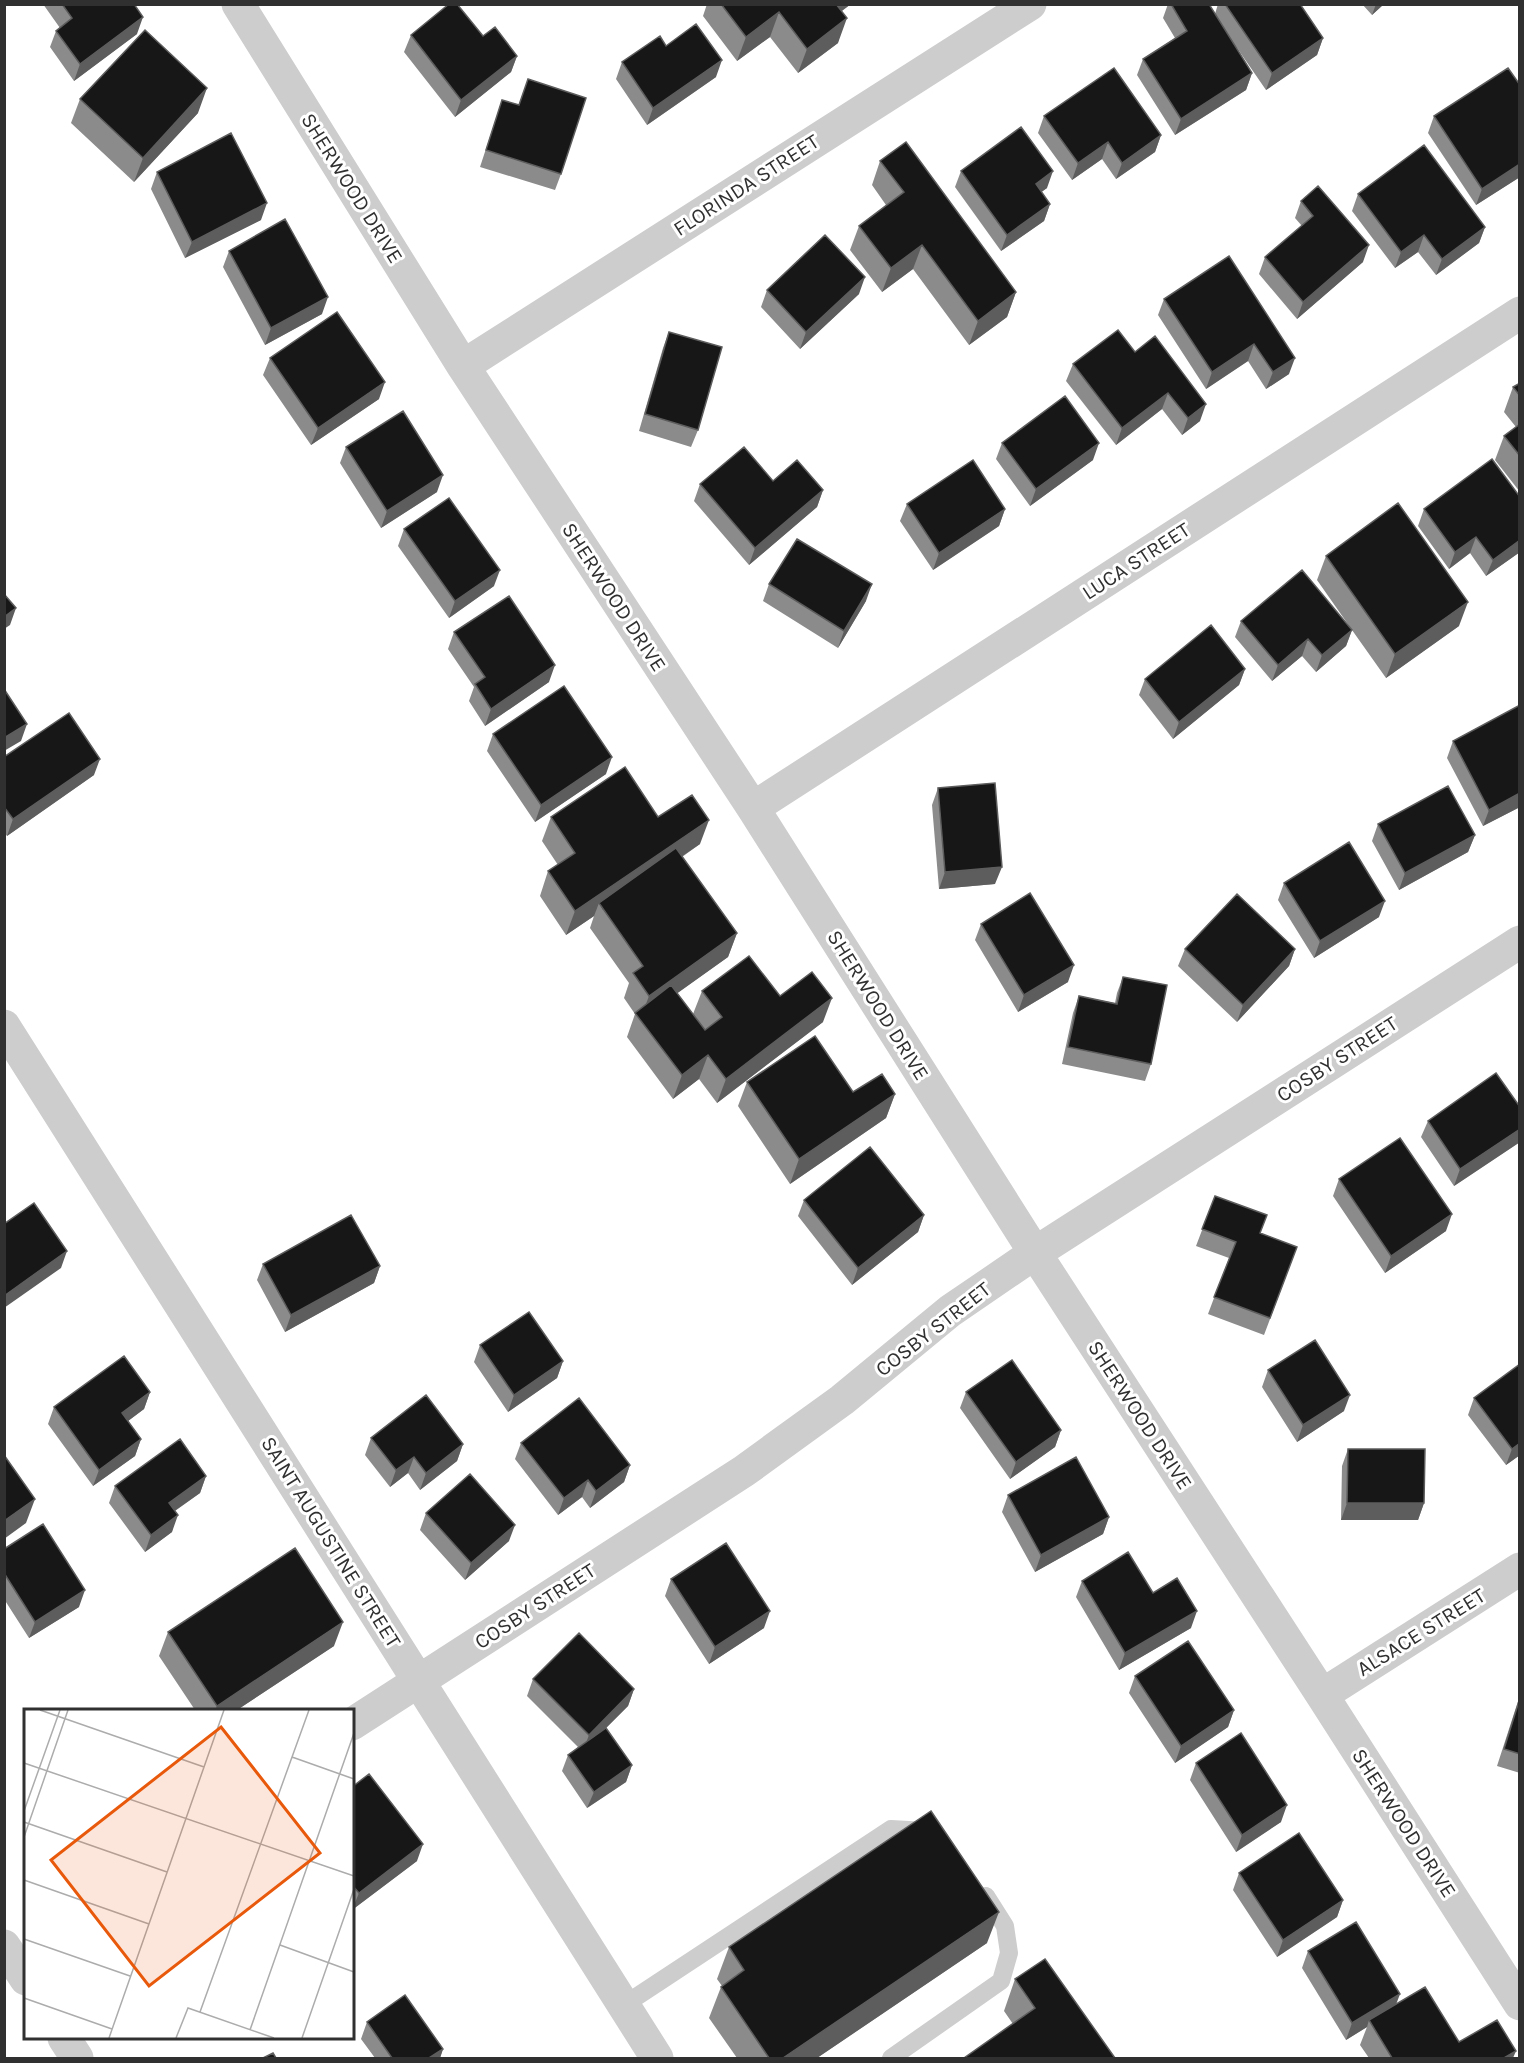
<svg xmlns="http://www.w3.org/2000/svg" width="1524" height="2063" font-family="Karla,sans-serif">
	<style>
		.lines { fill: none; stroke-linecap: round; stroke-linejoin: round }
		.service { stroke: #cdcdcd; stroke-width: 18 }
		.minor { stroke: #cdcdcd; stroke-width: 33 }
		.wall { fill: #8b8b8b }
		.shaded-wall { fill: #5d5d5d }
		.building { fill: #171717; stroke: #5d5d5d; stroke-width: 1.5 }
		.labels { text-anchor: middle; stroke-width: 6; stroke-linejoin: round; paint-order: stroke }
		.street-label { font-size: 21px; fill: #303030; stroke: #fff }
		.inset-road { fill: none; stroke: #acacac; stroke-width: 1.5 }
		.view { fill: #e8590c; fill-opacity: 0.15; stroke: #e8590c; stroke-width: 3 }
		.inset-edge { fill: none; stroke: #303030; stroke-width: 3 }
	</style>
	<rect width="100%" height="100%" fill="#fff"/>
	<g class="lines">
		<path class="service" d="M624,2005L891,1829L926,1831
			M891,2058L1001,1981L1009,1953L1005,1926L986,1896"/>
		<path class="minor" d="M238,4L463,366L753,808L1035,1253L1322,1695L1520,2004
			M463,366L1030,4
			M753,808L1520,313
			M4,1026L657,2058
			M1322,1695L1520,1569
			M352,1724L744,1471L842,1400L950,1311L1035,1253L1520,942
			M4,1946L26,1979
			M64,2038L77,2058"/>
	</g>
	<path class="wall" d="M43,4H134L137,34L74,81L50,47L56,31L60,28Z
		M707,4H851L842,11L838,43L798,73L770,37L737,61L703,16Z
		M1168,4H1209L1215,14L1218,4H1300L1323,38L1317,55L1266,90L1235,45L1252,73L1246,90L1175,135L1137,75L1143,59L1175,38L1163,18Z
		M1362,4H1384L1372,15Z
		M411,35L483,36L517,56L511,72L455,117L404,52Z
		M622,62L716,77L647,125L616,79Z
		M528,79L561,174L555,190L480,167L502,100L519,105Z
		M1520,85V177L1476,205L1428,133L1434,116Z
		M80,99L198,113L134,182L71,123Z
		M1044,116L1161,135L1155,152L1116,179L1102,159L1072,180L1038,133Z
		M880,161L1016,292L1007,317L969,345L913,269L882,292L850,250L859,226L886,205L872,185Z
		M961,171L1047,188L1041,192L1050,204L1044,221L1001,251L955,187Z
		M157,172L261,220L185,258L151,189Z
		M1358,194L1485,227L1479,243L1436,275L1418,252L1395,268L1352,211Z
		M1301,201L1363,262L1297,319L1259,274L1265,257L1302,226L1295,218Z
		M229,251L322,314L265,345L223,267Z
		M1229,256L1289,374L1266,389L1248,361L1206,389L1158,315L1164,299Z
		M767,290L859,294L800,349L761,307Z
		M669,332L698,430L691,447L639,431L663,348Z
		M1135,352L1200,421L1182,435L1162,409L1116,445L1066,381L1073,364Z
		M270,358L379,399L311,445L263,375Z
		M1520,383V492L1495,460L1504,436L1516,427L1504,412L1513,387Z
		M1002,443L1093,460L1030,506L996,459Z
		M346,447L437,492L381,528L340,463Z
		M773,481L823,490L817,507L749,565L694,501L700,484Z
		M1520,497V552L1486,576L1470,553L1449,569L1418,526L1424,509Z
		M907,504L1005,509L999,526L933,570L900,521Z
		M404,529L494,586L449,618L398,546Z
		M1326,556L1459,626L1386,678L1352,630L1346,646L1316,672L1302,656L1272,681L1235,637L1241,621L1352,630L1317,580Z
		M769,584L866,601L838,648L763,601Z
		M454,632L549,682L485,726L469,701L474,687L448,649Z
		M1245,669L1239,685L1173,739L1139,695L1145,679Z
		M1520,705V807L1483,826L1447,758L1453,741Z
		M493,734L606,774L535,822L487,751Z
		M4,757L94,775L7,836L4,832Z
		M938,788L995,884L939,889L932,805Z
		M551,817H658L700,844L682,857L737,933L728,957L677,993L693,1014L702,991L780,996L823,1022L717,1103L699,1079L673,1099L627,1037L635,1014L624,998L629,983L590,928L594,916L566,935L540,896L548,871L558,865L542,841Z
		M1378,824L1475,835L1468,852L1399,890L1372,841Z
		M1284,883L1379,917L1314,958L1278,900Z
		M981,924L1068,982L1018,1012L975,940Z
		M1185,949H1295L1289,966L1237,1022L1178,966Z
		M1123,977L1151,1064L1145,1081L1062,1064L1073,1013L1079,996L1115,1003L1117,993Z
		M747,1082L853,1092L895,1094L886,1118L790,1184L738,1106Z
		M1520,1107V1142L1454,1186L1421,1137L1428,1121Z
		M1339,1179L1446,1231L1385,1273L1333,1196Z
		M1215,1196L1260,1233L1297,1247L1264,1335L1208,1314L1229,1258L1196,1246Z
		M804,1200L924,1215L918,1232L852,1285L798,1216Z
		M263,1264L380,1266L374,1283L285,1332L257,1280Z
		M480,1345L563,1361L557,1378L508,1412L474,1362Z
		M1520,1364V1455L1506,1465L1468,1415L1474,1398Z
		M1268,1370L1344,1411L1297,1442L1262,1387Z
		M150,1392L144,1409L128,1421L141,1439L135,1456L93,1486L48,1424L54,1407Z
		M966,1392L1061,1430L1055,1447L1010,1479L960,1408Z
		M371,1438L463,1444L457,1461L420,1490L408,1473L390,1487L365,1455Z
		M521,1443L630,1465L624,1482L590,1508L582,1497L558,1515L515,1459Z
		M1348,1449L1424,1503L1418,1520H1341L1342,1466Z
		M206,1476L200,1493L175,1511L172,1532L145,1552L109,1503L115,1486Z
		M1008,1495L1109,1517L1103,1534L1035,1572L1002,1512Z
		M426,1513L509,1541L465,1580L420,1530Z
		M4,1549L79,1607L29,1638L4,1599Z
		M671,1579L764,1628L709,1664L665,1596Z
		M1082,1581L1191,1628L1119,1670L1076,1597Z
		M168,1632L334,1646L237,1710H195L159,1656Z
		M1135,1676L1234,1710L1228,1727L1175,1763L1129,1693Z
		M533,1679L634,1689L628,1706L605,1729L632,1765L626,1782L587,1808L562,1771L568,1755L578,1747L527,1696Z
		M1520,1695V1773L1497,1766Z
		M1196,1763L1281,1822L1236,1852L1190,1780Z
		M352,1787L417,1861L352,1910Z
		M1239,1873L1343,1900L1337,1917L1277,1957L1233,1890Z
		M987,1943L817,2058H737L709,2018L721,1987L722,1986L717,1979L729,1947Z
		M1308,1951L1459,2042L1513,2058H1369L1360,2045L1367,2027L1346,2040L1302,1968Z
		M1015,1979L1115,2058L1013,2024L1004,2011Z
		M367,2022L443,2049L440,2058H375L361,2039Z"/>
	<path class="shaded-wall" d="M840,4H851L836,15Z
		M1376,4H1384L1372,15Z
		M779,12L770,37L737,61L746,37Z
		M143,17L137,34L74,81L80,64Z
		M847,18L838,43L798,73L807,49Z
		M1323,38L1317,55L1266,90L1272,73Z
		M517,56L511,72L455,117L461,100Z
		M722,60L716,77L647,125L653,108Z
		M1252,73L1246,90L1175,135L1181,119Z
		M207,88L198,113L134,182L143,158Z
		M1161,135L1155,152L1116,179L1122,163Z
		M1108,142L1102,159L1072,180L1078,163Z
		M1520,164V177L1476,205L1482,189Z
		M1053,171L1047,188L1029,201L1036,184Z
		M267,203L261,220L185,258L192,242Z
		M1050,204L1044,221L1001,251L1007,235Z
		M1485,227L1479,243L1436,275L1442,259Z
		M1424,235L1418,252L1395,268L1401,252Z
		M922,245L913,269L882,292L891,268Z
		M1369,245L1363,262L1297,319L1303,302Z
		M865,277L859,294L800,349L806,332Z
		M1016,292L1007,317L969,345L978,321Z
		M328,297L322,314L265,345L271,328Z
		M1254,344L1248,361L1206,389L1212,372Z
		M1295,358L1289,374L1266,389L1273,372Z
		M385,382L379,399L311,445L318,428Z
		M1168,393L1162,409L1116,445L1122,428Z
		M1206,404L1200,421L1182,435L1188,418Z
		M1099,443L1093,460L1030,506L1036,489Z
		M443,475L437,492L381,528L387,511Z
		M823,490L817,507L749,565L755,548Z
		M1005,509L999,526L933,570L939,553Z
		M1476,537L1470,553L1449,569L1455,552Z
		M1520,540V552L1486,576L1493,560Z
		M500,570L494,586L449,618L455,601Z
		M872,584L866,601L838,648L844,631Z
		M1468,602L1459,626L1386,678L1395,654Z
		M16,608L10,625L4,629V617Z
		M1352,630L1346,646L1316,672L1322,655Z
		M1308,639L1302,656L1272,681L1278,665Z
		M555,665L549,682L485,726L491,709Z
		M1245,669L1239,685L1173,739L1179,722Z
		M27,724L21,741L4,751V738Z
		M612,757L606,774L535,822L541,805Z
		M100,759L94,775L7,836L13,819Z
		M1520,793V807L1483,826L1489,810Z
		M709,820L700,844L603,910L599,903L594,916L566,935L575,911Z
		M1475,835L1468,852L1399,890L1405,873Z
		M1002,867L995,884L939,889L945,872Z
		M1385,901L1379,917L1314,958L1320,941Z
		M737,933L728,957L640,1020L649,996Z
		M1295,949L1289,966L1237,1022L1243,1005Z
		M1074,965L1068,982L1018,1012L1024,995Z
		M832,998L823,1022L717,1103L726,1079Z
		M708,1055L699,1079L673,1099L682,1075Z
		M895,1094L886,1118L790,1184L799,1159Z
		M1520,1129V1142L1454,1186L1460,1169Z
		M1452,1214L1446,1231L1385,1273L1391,1256Z
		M924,1215L918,1232L852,1285L858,1268Z
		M67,1251L61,1268L4,1308V1296Z
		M380,1266L374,1283L285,1332L291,1315Z
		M563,1361L557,1378L508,1412L514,1395Z
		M150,1392L144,1409L116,1430L122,1413Z
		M1350,1395L1344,1411L1297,1442L1303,1425Z
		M1061,1430L1055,1447L1010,1479L1016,1462Z
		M141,1439L135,1456L93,1486L99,1470Z
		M1520,1443V1455L1506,1465L1512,1449Z
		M463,1444L457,1461L420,1490L426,1473Z
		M414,1457L408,1473L390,1487L396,1470Z
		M630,1465L624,1482L590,1508L596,1491Z
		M206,1476L200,1493L163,1519L169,1503Z
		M588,1480L582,1497L558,1515L564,1498Z
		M35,1499L26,1523L4,1539V1521Z
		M1347,1503H1424L1418,1520H1341Z
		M178,1515L172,1532L145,1552L151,1535Z
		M1109,1517L1103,1534L1035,1572L1041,1555Z
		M515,1525L509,1541L465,1580L471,1563Z
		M85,1590L79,1607L29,1638L35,1622Z
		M770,1611L764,1628L709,1664L715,1647Z
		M1197,1611L1191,1628L1119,1670L1125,1653Z
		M343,1622L334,1646L237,1710H215L217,1706Z
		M634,1689L628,1706L583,1751L589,1735Z
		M1234,1710L1228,1727L1175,1763L1181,1746Z
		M632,1765L626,1782L587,1808L594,1792Z
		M1287,1805L1281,1822L1236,1852L1242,1835Z
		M423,1844L417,1861L352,1910L359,1893Z
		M1343,1900L1337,1917L1277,1957L1283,1940Z
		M999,1912L987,1943L817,2058H783Z
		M1400,1994L1394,2010L1369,2020L1367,2027L1346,2040L1352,2023Z
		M443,2049L440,2058H429Z
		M1516,2051L1513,2058H1504Z"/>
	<path class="building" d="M62,4H134L143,17L80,64L56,31L72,18Z
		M449,4H457L483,36L495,27L517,56L461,100L411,35Z
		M721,4H836L847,18L807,49L779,12L746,37Z
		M1171,4H1209L1252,73L1181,119L1143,59L1187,31Z
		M1225,4H1300L1323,38L1272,73Z
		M696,24L722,60L653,108L622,62L660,36L666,46Z
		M145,30L207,88L143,158L80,99Z
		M1114,68L1161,135L1122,163L1108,142L1078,163L1044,116Z
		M1508,68L1520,85V164L1482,189L1434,116Z
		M528,79L586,98L561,174L486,150L502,100L519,105Z
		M1021,127L1053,171L1036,184L1050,204L1007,235L961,171Z
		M231,133L267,203L192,242L157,172Z
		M906,142L1016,292L978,321L922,245L891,268L859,226L904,192L880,161Z
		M1424,145L1485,227L1442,259L1424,235L1401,252L1358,194Z
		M1318,186L1369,245L1303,302L1265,257L1313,216L1301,201Z
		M285,219L328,297L271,328L229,251Z
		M825,235L865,277L806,332L767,290Z
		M1229,256L1295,358L1273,372L1254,344L1212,372L1164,299Z
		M337,312L385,382L318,428L270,358Z
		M1118,330L1135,352L1155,336L1206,404L1188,418L1168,393L1122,428L1073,364Z
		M669,332L722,347L698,430L645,414Z
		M1520,383V396L1513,387Z
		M1065,396L1099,443L1036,489L1002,443Z
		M403,411L443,475L387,511L346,447Z
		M1520,424V456L1504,436Z
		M744,447L773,481L797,460L823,490L755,548L700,484Z
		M1492,459L1520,497V540L1493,560L1476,537L1455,552L1424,509Z
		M973,460L1005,509L939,553L907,504Z
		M449,498L500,570L455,601L404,529Z
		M1398,503L1468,602L1395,654L1326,556Z
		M797,539L872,584L844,631L769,584Z
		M1302,570L1352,630L1322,655L1308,639L1278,665L1241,621Z
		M4,594L16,608L4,617Z
		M509,596L555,665L491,709L475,684L485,677L454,632Z
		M1211,625L1245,669L1179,722L1145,679Z
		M564,686L612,757L541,805L493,734Z
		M4,689L27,724L4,738Z
		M1520,705V793L1489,810L1453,741Z
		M69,713L100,759L13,819L4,807V757Z
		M625,767L658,817L692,795L709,820L575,911L548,871L575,853L551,817Z
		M995,783L1002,867L945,872L938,788Z
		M1448,786L1475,835L1405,873L1378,824Z
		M1349,842L1385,901L1320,941L1284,883Z
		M676,848L737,933L649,996L633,973L643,966L599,903Z
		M1030,893L1074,965L1024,995L981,924Z
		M1237,894L1295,949L1243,1005L1185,949Z
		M749,956L780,996L812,972L832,998L726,1079L708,1055L682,1075L635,1013L671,985L705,1030L722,1017L702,991Z
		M1123,977L1167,985L1151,1064L1068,1047L1079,996L1117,1004Z
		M815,1036L853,1092L882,1074L895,1094L799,1159L747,1082Z
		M1496,1073L1520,1107V1129L1460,1169L1428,1121Z
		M1400,1138L1452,1214L1391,1256L1339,1179Z
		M870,1147L924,1215L858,1268L804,1200Z
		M1215,1196L1267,1215L1260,1233L1297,1247L1270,1318L1214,1297L1236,1242L1202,1229Z
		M34,1203L67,1251L4,1296V1224Z
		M351,1215L380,1266L291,1315L263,1264Z
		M529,1312L563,1361L514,1395L480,1345Z
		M1315,1340L1350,1395L1303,1425L1268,1370Z
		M124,1356L150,1392L122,1413L141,1439L99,1470L54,1407Z
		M1012,1360L1061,1430L1016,1462L966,1392Z
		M1520,1364V1443L1512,1449L1474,1398Z
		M426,1395L463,1444L426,1473L414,1457L396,1470L371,1438Z
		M579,1398L630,1465L596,1491L588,1480L564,1498L521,1443Z
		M180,1439L206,1476L169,1503L178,1515L151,1535L115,1486Z
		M1348,1449H1425L1424,1503H1347Z
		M4,1455L35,1499L4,1521Z
		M1076,1457L1109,1517L1041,1555L1008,1495Z
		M470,1474L515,1525L471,1563L426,1513Z
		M43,1524L85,1590L35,1622L4,1573V1549Z
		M726,1543L770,1611L715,1647L671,1579Z
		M295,1548L343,1622L217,1706L168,1632Z
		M1128,1552L1153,1593L1177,1578L1197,1611L1125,1653L1082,1581Z
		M579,1633L634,1689L589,1735L533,1679Z
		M1188,1641L1234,1710L1181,1746L1135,1676Z
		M1520,1698V1754L1504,1749Z
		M606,1728L632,1765L594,1792L568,1755Z
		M1241,1733L1287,1805L1242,1835L1196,1763Z
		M369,1774L423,1844L359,1893L352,1885V1787Z
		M931,1811L999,1912L783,2058H769L721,1987L744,1970L729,1947Z
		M1299,1833L1343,1900L1283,1940L1239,1873Z
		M1356,1922L1400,1994L1352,2023L1308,1951Z
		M1045,1959L1115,2058H964L1035,2008L1015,1979Z
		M1425,1987L1459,2042L1497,2020L1516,2051L1504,2058H1392L1369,2020Z
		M405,1995L443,2049L429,2058H392L367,2022Z
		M273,2053L276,2058H263Z"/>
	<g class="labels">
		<g class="street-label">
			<text transform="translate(746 185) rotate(-33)" y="7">FLORINDA STREET</text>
			<text transform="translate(352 188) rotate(58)" y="7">SHERWOOD DRIVE</text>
			<text transform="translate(1136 561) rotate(-33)" y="7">LUCA STREET</text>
			<text transform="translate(614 597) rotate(57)" y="7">SHERWOOD DRIVE</text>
			<text transform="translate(878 1005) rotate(58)" y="7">SHERWOOD DRIVE</text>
			<text transform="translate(1337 1059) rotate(-33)" y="7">COSBY STREET</text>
			<text transform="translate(933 1329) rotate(-38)" y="7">COSBY STREET</text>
			<text transform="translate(1140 1415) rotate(57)" y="7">SHERWOOD DRIVE</text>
			<text transform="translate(331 1542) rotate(58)" y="7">SAINT AUGUSTINE STREET</text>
			<text transform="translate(535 1606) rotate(-33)" y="7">COSBY STREET</text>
			<text transform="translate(1421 1632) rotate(-32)" y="7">ALSACE STREET</text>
			<text transform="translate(1404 1823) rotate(57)" y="7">SHERWOOD DRIVE</text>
		</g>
	</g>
	<g transform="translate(24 1709)">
		<rect width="330" height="330" fill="#fff"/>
		<path class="inset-road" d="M16,1L180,58M268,48L330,70M0,54L330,167M0,102L36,1M0,113L143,163M0,128L44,1M0,171L125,215M0,230L106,267M256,236L330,263M0,289L88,320M176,303L285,1M226,321L330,24M85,329L200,1M152,329L164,299L250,329M278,329L330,180"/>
		<path class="view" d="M197,18L296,144L125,277L27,151Z"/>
		<rect width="330" height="330" class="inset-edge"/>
	</g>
	<rect width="1524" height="2063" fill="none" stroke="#303030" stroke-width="12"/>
</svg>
